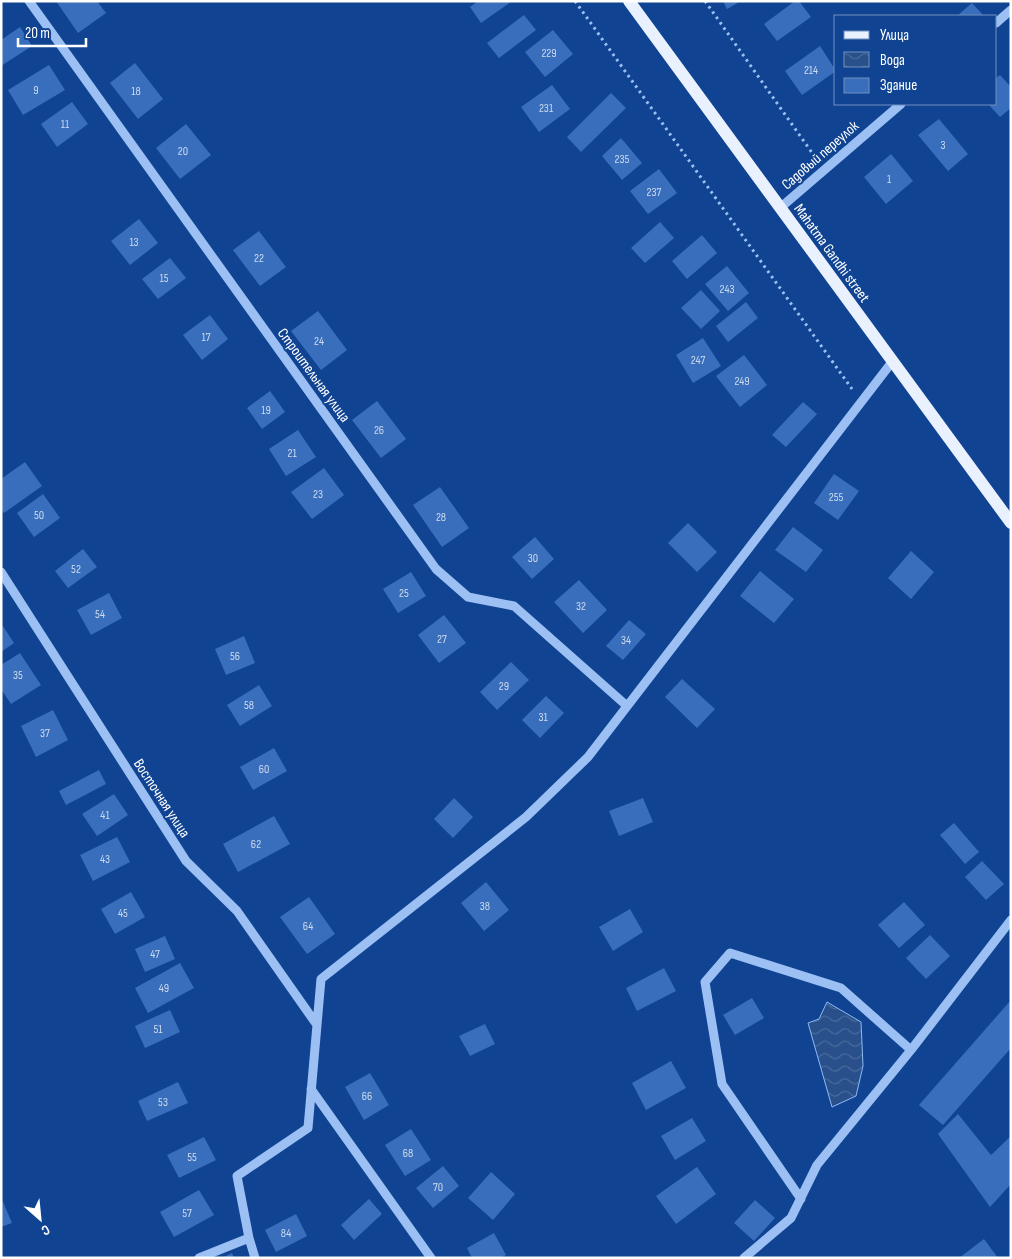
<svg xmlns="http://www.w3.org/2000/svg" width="1012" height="1259" font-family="'Sofia Sans Condensed',sans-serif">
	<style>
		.water { fill: url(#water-waves); stroke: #8dbbf7 }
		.building { fill: #386ebc }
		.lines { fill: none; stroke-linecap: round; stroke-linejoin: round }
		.path { stroke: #9cc0f4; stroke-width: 3; stroke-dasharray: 2.5 4; stroke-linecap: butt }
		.minor { stroke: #9cc0f4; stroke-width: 9 }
		.major { stroke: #e9f1ff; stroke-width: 12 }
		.labels { text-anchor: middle; stroke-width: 4; stroke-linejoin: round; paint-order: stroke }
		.number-label { font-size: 12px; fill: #cddbee }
		.street-label { font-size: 15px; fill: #fff; stroke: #104493 }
	</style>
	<defs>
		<pattern id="water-waves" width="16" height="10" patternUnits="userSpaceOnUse" patternTransform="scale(1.25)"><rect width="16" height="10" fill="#29508b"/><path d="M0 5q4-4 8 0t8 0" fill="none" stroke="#496a9c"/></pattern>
	</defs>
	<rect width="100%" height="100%" fill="#104493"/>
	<path class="water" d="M827,1002L861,1022L863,1066L856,1096L832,1107L808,1023L819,1019Z"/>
	<path class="building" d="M56,1H97L106,13L78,33Z
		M478,1H512L481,23L470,7Z
		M723,1H741L727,9Z
		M795,1H799L811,17L777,41L764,24Z
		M972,3L984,16H957Z
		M524,15L536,30L499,58L487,43Z
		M20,27L32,46L1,66V40Z
		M553,30L573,54L545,77L525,52Z
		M820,46L836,71L802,95L785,71Z
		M135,63L163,99L138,119L110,83Z
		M49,65L65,90L23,115L8,90Z
		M1000,75L1011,87V108L1000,117L988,104H996V78Z
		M552,85L570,109L539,132L521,107Z
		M611,93L626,108L581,152L567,137Z
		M72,102L88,124L57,147L41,124Z
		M939,119L968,154L948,171L918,135Z
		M186,124L211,155L180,179L156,148Z
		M621,138L642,163L622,180L602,156Z
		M891,154L913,181L886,204L864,177Z
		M659,169L677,193L648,214L630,191Z
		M139,219L158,243L130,265L111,241Z
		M660,222L674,238L645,263L631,248Z
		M259,231L286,267L260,286L233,250Z
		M702,235L717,253L687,279L672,261Z
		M170,258L186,278L158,299L142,279Z
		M727,266L749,293L728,311L705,284Z
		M701,290L720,311L701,329L681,308Z
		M746,302L758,318L728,342L716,326Z
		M318,311L347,350L321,370L291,331Z
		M210,315L228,339L202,360L183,335Z
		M703,338L721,366L693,383L676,355Z
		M744,355L767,385L740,407L716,376Z
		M270,391L285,412L262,429L247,408Z
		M377,401L406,439L381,458L352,420Z
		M803,402L817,414L786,447L772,435Z
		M298,430L316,457L286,476L269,449Z
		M25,462L42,486L4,513L1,509V479Z
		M324,468L344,495L312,519L291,492Z
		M834,474L859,491L838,520L814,503Z
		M440,487L469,528L442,547L413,505Z
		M43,494L60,518L34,537L17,513Z
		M688,523L717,552L697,572L668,543Z
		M793,527L823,550L806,572L775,550Z
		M535,537L554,559L532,579L512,557Z
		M83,549L97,567L68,588L55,571Z
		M911,551L934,572L911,599L888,578Z
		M760,571L794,599L774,623L740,596Z
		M411,572L426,596L398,613L383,589Z
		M579,580L607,610L583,633L554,602Z
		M109,593L122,618L91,635L77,610Z
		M444,615L466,643L439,663L418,635Z
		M629,620L646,634L623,660L606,646Z
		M1,623L14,643L1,652Z
		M244,636L255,663L226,675L215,649Z
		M20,653L41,685L11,704L1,689V665Z
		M511,662L529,680L497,710L480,692Z
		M682,679L715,709L697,728L665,697Z
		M259,685L272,706L240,726L227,705Z
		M546,696L564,713L540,738L522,720Z
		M53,710L68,740L36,757L21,726Z
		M274,748L287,771L253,790L240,767Z
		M99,770L106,784L66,805L59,791Z
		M114,794L128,815L97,836L82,814Z
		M454,798L473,817L453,838L434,819Z
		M643,798L653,822L619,836L609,811Z
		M274,816L290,844L238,872L223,844Z
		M954,823L979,852L965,864L940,835Z
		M117,837L130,862L93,881L80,855Z
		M982,861L1004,884L986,900L965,877Z
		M486,882L509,910L484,931L461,903Z
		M131,892L145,917L115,934L101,909Z
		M309,897L335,934L307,954L280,917Z
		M904,902L925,925L899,948L878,925Z
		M630,909L643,932L613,951L599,927Z
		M930,935L950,956L926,979L906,958Z
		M165,936L175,959L145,972L135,949Z
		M180,963L194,988L148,1013L135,988Z
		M664,968L676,991L637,1011L626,988Z
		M752,998L764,1018L735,1035L723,1015Z
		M1011,1000V1048L943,1125L919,1105Z
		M170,1010L180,1032L145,1048L135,1026Z
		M485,1024L495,1044L470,1056L459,1036Z
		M671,1061L686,1088L646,1110L632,1083Z
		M370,1073L389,1105L364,1120L345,1087Z
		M178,1082L188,1103L147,1121L138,1101Z
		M958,1114L991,1155L1011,1136V1184L990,1207L938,1134Z
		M692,1118L706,1141L675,1160L661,1136Z
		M411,1129L431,1160L405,1176L385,1145Z
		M204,1137L216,1160L179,1178L167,1155Z
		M443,1166L459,1186L433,1208L416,1188Z
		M697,1167L716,1194L676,1224L656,1196Z
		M491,1172L515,1194L493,1220L468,1198Z
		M199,1190L214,1215L174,1237L160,1212Z
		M1,1197L12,1223L1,1227Z
		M369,1199L382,1214L354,1240L341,1225Z
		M755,1200L775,1218L754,1241L734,1223Z
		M296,1214L307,1236L276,1252L265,1230Z
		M494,1233L506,1255L500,1258H472L467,1248Z
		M984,1239L998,1258H959Z
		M232,1253L234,1258H222Z"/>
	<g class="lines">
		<path class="path" d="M575,1L852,389
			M705,1L815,157"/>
		<path class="minor" d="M29,1L436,569L468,597L514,606L627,706
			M996,23L1011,10
			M780,208L901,104
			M1,572L186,861L237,911L317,1025
			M311,1089L431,1258
			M801,1199L722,1084L705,982L730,953L841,988L911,1050
			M249,1238L255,1258
			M199,1258L249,1238L237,1176L308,1128L321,979L526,817L588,757L892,362
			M744,1258L791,1218L817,1165L911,1050L1011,920"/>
		<path class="major" d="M629,1L1011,523"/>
	</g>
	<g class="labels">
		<g class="number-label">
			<text x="549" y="57">229</text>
			<text x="811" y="74">214</text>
			<text x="36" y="94">9</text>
			<text x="136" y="95">18</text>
			<text x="546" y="112">231</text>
			<text x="65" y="128">11</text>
			<text x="943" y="149">3</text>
			<text x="183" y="155">20</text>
			<text x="622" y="163">235</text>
			<text x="889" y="183">1</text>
			<text x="654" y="196">237</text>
			<text x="134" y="246">13</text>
			<text x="259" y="262">22</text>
			<text x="164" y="282">15</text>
			<text x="727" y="293">243</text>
			<text x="206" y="341">17</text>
			<text x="319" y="345">24</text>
			<text x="698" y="364">247</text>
			<text x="742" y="385">249</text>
			<text x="266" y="414">19</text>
			<text x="379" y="434">26</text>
			<text x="292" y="457">21</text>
			<text x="318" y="498">23</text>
			<text x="836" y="501">255</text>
			<text x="39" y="519">50</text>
			<text x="441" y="521">28</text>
			<text x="533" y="562">30</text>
			<text x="76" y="573">52</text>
			<text x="404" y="597">25</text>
			<text x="581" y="610">32</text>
			<text x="100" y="618">54</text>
			<text x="442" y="643">27</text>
			<text x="626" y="644">34</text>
			<text x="235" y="660">56</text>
			<text x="18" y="679">35</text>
			<text x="504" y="690">29</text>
			<text x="249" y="709">58</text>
			<text x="543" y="721">31</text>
			<text x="45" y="737">37</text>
			<text x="264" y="773">60</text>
			<text x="105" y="819">41</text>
			<text x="256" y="848">62</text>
			<text x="105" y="863">43</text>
			<text x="485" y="910">38</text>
			<text x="123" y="917">45</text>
			<text x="308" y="930">64</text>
			<text x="155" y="958">47</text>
			<text x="164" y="992">49</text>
			<text x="158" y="1033">51</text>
			<text x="367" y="1100">66</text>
			<text x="163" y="1106">53</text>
			<text x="408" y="1157">68</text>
			<text x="192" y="1161">55</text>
			<text x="438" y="1191">70</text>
			<text x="187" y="1217">57</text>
			<text x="286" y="1237">84</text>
		</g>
		<g class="street-label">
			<text transform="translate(820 155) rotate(-41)" y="5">Садовый переулок</text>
			<text transform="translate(832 253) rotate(54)" y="5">Mahatma Gandhi street</text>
			<text transform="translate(314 375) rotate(54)" y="5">Строительная улица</text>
			<text transform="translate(162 798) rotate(57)" y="5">Восточная улица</text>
		</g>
	</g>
	<rect width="1012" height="1259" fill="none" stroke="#ffffff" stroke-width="5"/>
	<rect x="834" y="15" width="162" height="90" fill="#104493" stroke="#708fbe"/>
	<rect x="844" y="31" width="25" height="8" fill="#e9f1ff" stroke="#708fbe"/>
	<text x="880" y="40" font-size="15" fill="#ffffff">Улица</text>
	<rect x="844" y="52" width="25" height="15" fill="url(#water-waves)" stroke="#708fbe"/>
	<text x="880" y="65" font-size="15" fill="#ffffff">Вода</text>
	<rect x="844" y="78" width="25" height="15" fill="#386ebc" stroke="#708fbe"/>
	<text x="880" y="90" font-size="15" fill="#ffffff">Здание</text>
	<g transform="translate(40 1219) rotate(153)" stroke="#104493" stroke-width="4" paint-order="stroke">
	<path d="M0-4L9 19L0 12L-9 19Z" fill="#ffffff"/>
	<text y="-8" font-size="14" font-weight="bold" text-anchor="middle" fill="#ffffff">С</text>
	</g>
	<path d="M18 38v8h68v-8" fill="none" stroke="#ffffff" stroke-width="2.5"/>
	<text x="25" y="38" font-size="15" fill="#ffffff" stroke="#104493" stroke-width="4" paint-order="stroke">20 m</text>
</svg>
